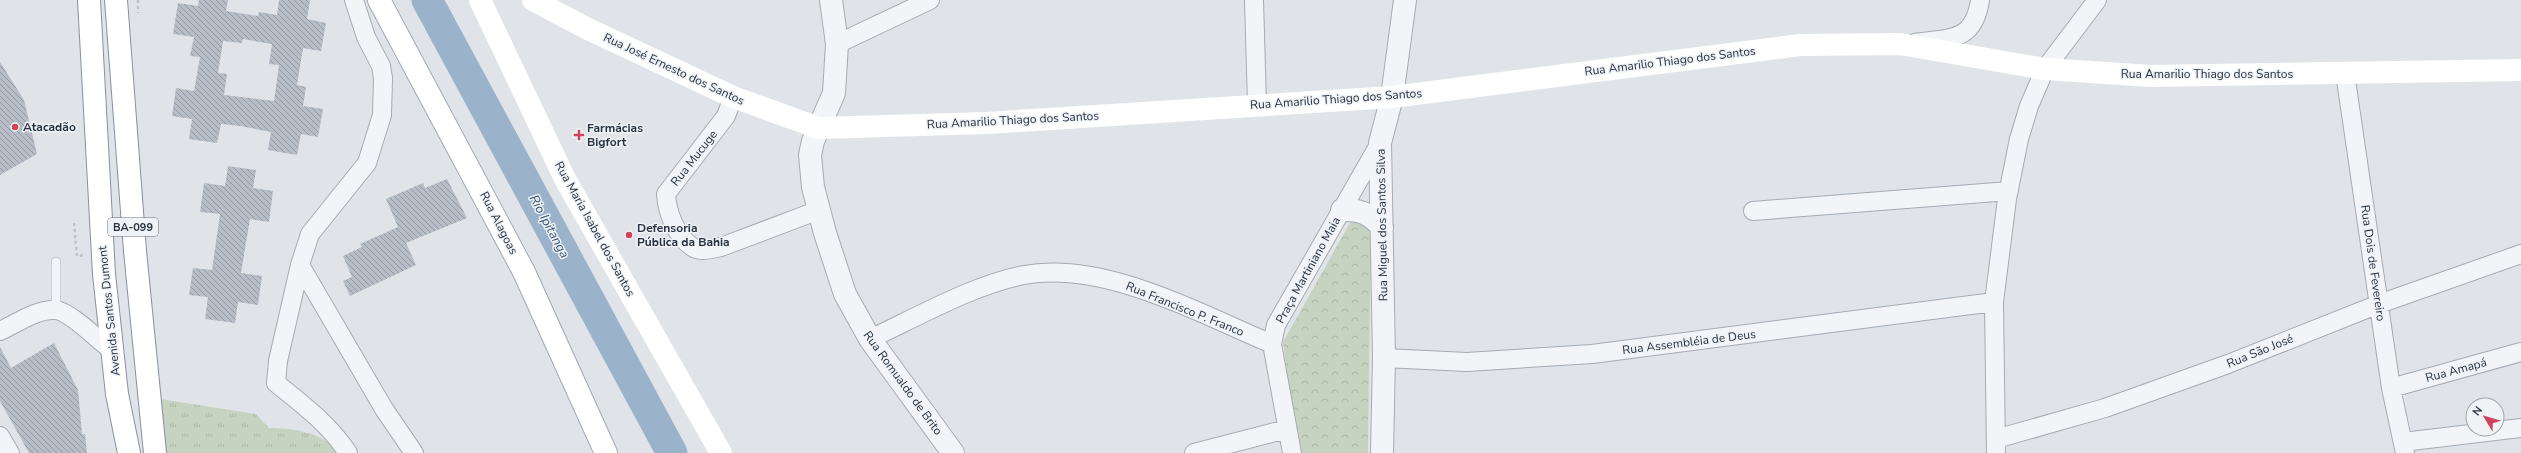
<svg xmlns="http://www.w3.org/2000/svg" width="2521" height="453" font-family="'Nunito Sans',sans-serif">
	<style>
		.grass { fill: url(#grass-tufts) }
		.forest { fill: url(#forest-crowns) }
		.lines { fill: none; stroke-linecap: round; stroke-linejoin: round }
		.river { stroke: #9ab2ca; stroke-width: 31 }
		.building { fill: url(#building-back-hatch); fill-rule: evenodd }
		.service-casing { stroke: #a5abb3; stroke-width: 10 }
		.minor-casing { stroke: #a5abb3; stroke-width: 20 }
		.tertiary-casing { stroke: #a5abb3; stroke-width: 24 }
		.primary-casing { stroke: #9fa8b5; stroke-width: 24 }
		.trunk-casing { stroke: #8791a0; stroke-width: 24 }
		.path { stroke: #bec2c8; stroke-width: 2.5; stroke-dasharray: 3 3; stroke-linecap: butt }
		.service { stroke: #f3f4f7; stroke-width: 9 }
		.minor { stroke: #f3f4f7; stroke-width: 18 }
		.tertiary { stroke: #f3f4f7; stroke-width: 22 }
		.secondary { stroke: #fff; stroke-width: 22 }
		.primary { stroke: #fff; stroke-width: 22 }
		.trunk { stroke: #fff; stroke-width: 22 }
		.poi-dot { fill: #cf435c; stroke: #eff3f6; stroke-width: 1.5 }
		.labels { text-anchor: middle; stroke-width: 3; stroke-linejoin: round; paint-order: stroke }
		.shield { fill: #eff3f6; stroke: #646c77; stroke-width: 1 }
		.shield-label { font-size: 11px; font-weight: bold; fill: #283241 }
		.street-label { font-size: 12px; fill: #283241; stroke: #eff3f6 }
		.poi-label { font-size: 12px; font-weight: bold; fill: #283241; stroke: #eff3f6; text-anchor: start }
		.water-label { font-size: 13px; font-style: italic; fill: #325275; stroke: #eff3f6 }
	</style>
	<defs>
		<pattern id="grass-tufts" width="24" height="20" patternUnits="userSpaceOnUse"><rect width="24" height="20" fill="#c6d3c1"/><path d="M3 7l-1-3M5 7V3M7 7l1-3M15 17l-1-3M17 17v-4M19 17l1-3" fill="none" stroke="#aab6a7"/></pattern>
		<pattern id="forest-crowns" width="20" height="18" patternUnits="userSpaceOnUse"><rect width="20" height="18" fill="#c6d3c1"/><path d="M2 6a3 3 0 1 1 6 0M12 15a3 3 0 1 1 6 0" fill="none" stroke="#aab6a7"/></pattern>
		<pattern id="building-back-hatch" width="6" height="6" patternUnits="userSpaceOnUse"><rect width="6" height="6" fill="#b7bdc6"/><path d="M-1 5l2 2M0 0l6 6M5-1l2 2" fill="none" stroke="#959aa2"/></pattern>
	</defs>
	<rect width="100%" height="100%" fill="#e0e4e9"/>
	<path class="grass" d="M160,399L256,414L269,428C292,428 324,432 338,453H162Z"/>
	<path class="forest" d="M1351,221L1371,223L1368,453H1298L1283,342Z"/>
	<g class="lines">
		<path class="river" d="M427,0L672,453"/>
	</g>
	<path class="building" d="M199,0H228L226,11L258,16L259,12L277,15L279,0H310L307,19L326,23L321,51L303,48L297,85L306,87L303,106L323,109L318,137L301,134L297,155L268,150L271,132L240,126L221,124L217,143L189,139L192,119L172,116L176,88L194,91L200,57L190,56L194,37L173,34L178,3L198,6ZM243,39L272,44L269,64L279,65L274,101L224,95L227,74L218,73L223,41L242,43Z
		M0,62L24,100L37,154L0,175Z
		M228,166L256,170L253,188L273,191L269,222L250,219L241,273L262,276L258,305L238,302L235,323L205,319L208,297L189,295L193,268L212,270L220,214L200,212L204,183L225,186Z
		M447,179L467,218L406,243L416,265L350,296L343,281L352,277L343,256L362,247L360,244L398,227L386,199L423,183L425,188Z
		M54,343L78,390L82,434H85L87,453H29L0,401V347L11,368Z"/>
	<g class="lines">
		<defs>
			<path id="service" d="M56,310V262"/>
			<path id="minor" d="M1254,0L1257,105
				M1915,43C1950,38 1974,42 1980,0
				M837,44L930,0
				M2345,73L2391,388L2405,453
				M733,97L726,116L666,194C667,212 676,236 691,246C699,253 712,249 721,247L819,210
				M1753,211L2009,191
				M300,265L384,409L414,453
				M0,331C16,324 36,309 55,310C68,310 101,342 112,351
				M870,339C915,318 975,284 1024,275C1104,260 1200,314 1272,344
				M1384,358L1467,362L1592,354L1994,302
				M2391,388L2521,352
				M0,436L10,453
				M1996,439L2105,408L2228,364L2379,304L2521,254
				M2403,442L2521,428
				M348,453C329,424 303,405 276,383L278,361L300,265L310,234L367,163L382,115L383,78L381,66L366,37L354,0
				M1194,453L1287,429
				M1292,453L1272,344L1276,325L1380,143
				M1996,453L1994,302L2007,199L2019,139L2029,106L2045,69L2097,0"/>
			<path id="tertiary" d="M831,0L837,44L834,93L813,141L810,155L813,187L825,233L845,294L870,339L953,453
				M1342,210C1360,209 1370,214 1382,227
				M1382,453L1384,358L1380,143L1392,97L1405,0"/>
			<path id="primary" d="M379,0L524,272L606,453"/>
			<path id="trunk" d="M89,0L104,274L117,394L129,453
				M116,0L135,251L155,453"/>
		</defs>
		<use href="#service" class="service-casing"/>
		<use href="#minor" class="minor-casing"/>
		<use href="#tertiary" class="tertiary-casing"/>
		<use href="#primary" class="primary-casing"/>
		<use href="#trunk" class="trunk-casing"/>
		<path class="path" d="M138,0V13
			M74,223L77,256L85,255"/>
		<use href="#service" class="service"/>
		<use href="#minor" class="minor"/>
		<use href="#tertiary" class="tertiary"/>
		<path class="secondary" d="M480,0L565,179L721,453
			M533,0L586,28L733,97L819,128L987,123L1392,97L1800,45L1900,44L2045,69L2151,76L2521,70"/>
		<use href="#primary" class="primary"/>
		<use href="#trunk" class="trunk"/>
	</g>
	<g class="poi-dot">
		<circle cx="15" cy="127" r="4"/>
		<path d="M577 129h4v4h4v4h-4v4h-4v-4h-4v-4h4z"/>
		<circle cx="629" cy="235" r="4"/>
	</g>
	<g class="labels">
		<rect class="shield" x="108" y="218" width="50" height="18" rx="3"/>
		<g class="shield-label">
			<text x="133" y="231">BA-099</text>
		</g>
		<g class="street-label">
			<text transform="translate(1670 61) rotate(-7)" y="4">Rua Amarilio Thiago dos Santos</text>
			<text transform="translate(674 69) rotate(25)" y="4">Rua José Ernesto dos Santos</text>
			<text x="2207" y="78">Rua Amarilio Thiago dos Santos</text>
			<text transform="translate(1336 99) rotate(-4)" y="4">Rua Amarilio Thiago dos Santos</text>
			<text transform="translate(1013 120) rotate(-3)" y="4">Rua Amarilio Thiago dos Santos</text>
			<text transform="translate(694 158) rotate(-52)" y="4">Rua Mucuge</text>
			<text transform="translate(499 223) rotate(63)" y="4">Rua Alagoas</text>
			<text transform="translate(1382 225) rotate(-91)" y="4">Rua Miguel dos Santos Silva</text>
			<text transform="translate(595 229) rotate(61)" y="4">Rua Maria Isabel dos Santos</text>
			<text transform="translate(2373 263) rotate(82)" y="4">Rua Dois de Fevereiro</text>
			<text transform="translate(1308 270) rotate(-61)" y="4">Praça Martiniano Maia</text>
			<text transform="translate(1185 309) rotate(22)" y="4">Rua Francisco P. Franco</text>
			<text transform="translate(109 311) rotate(-96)" y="4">Avenida Santos Dumont</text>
			<text transform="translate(1689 342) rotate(-7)" y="4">Rua Assembléia de Deus</text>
			<text transform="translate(2260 351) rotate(-22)" y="4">Rua São José</text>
			<text transform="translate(2456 370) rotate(-15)" y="4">Rua Amapá</text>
			<text transform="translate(903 383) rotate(54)" y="4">Rua Romualdo de Brito</text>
		</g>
		<g class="poi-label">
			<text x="23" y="131">Atacadão</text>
			<text x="587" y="132">Farmácias<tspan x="587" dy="14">Bigfort</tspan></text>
			<text x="637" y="232">Defensoria<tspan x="637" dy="14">Pública da Bahia</tspan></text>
		</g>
		<g class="water-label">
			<text transform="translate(550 226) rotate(62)" y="5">Rio Ipitanga</text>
		</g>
	</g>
	<g transform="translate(2485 417) rotate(308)"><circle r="19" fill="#eff3f6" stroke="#9fa6ae"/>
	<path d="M0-3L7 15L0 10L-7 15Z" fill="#cf435c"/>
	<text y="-6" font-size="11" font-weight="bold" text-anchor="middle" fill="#283241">N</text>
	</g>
</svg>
